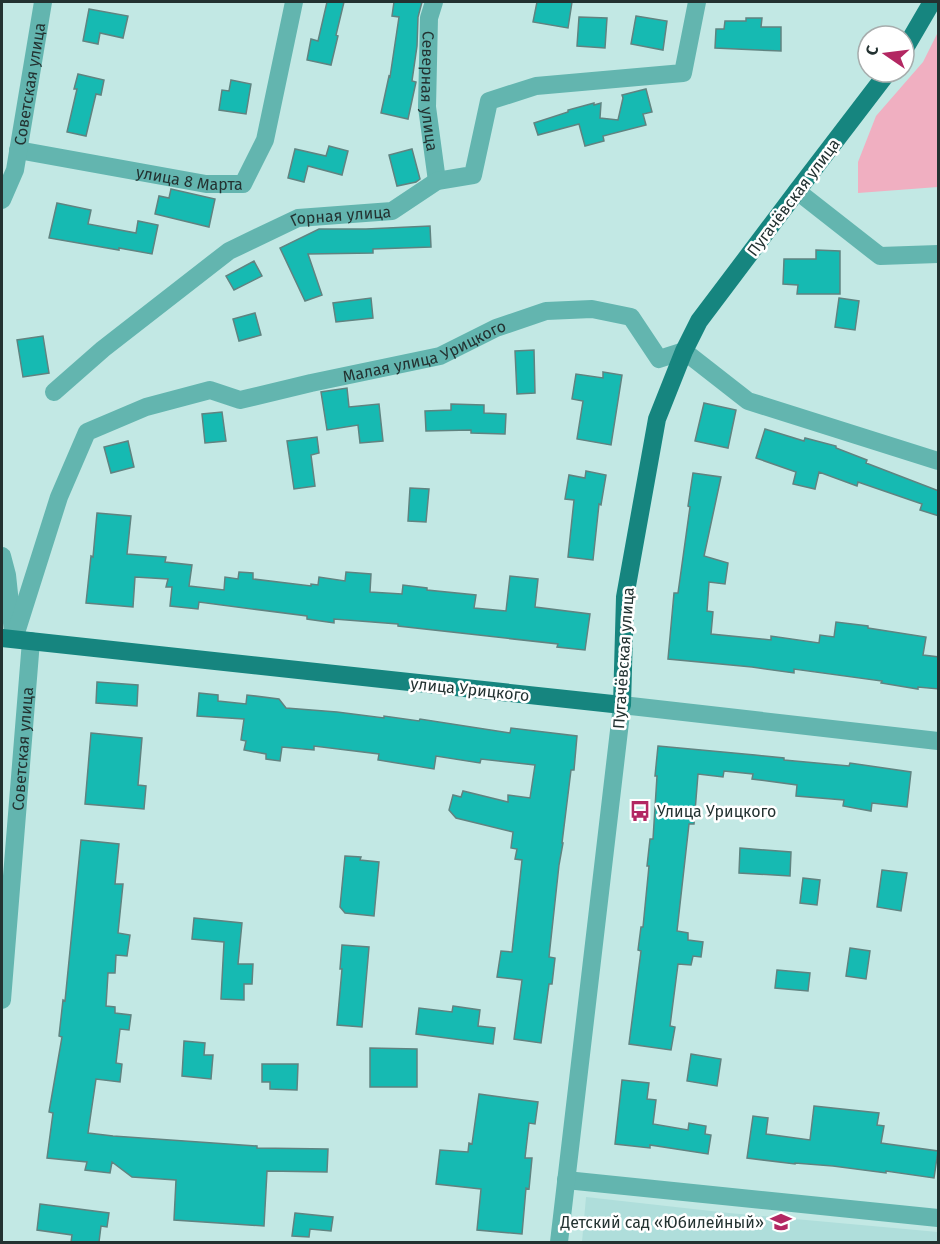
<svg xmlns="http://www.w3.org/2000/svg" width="940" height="1244" font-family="'Fira Sans',sans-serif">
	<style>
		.built { fill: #afdedb }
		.green { fill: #f0afc1 }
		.building { fill: #16bab2; stroke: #608380; stroke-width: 1.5 }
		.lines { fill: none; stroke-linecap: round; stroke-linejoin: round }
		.minor { stroke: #63b5af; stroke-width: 18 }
		.major { stroke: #16857f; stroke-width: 18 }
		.labels { text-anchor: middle; stroke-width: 5; stroke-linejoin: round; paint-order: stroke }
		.street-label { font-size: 16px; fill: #233231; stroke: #fff }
		.poi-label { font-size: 16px; fill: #233231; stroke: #fff; text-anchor: start }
	</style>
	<rect width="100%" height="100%" fill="#c2e8e4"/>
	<path class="built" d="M586,1197L729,1213L938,1232V1242H582Z"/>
	<path class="green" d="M938,32V187L858,193V162L876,116L923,62Z"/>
	<path class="building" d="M327,2H344L336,35L338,36L331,65L307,60L311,39L318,41Z
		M394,2H422L418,17L417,46L412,81L416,82L408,119L381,113L389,76L390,77L399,17L392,16Z
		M537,2H572L568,28L533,22Z
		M89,9L128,16L123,38L100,33L98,44L83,41Z
		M636,16L667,21L663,50L631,44Z
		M579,17L607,18L605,48L577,46Z
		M746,18H762L761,27H781V51L715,48L716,29H724L725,21H746Z
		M78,74L104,80L101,95L96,94L86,136L67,132L77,89H74Z
		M231,80L251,84L246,114L219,110L222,90L229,91Z
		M646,89L652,112L643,114L646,125L603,136L604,141L585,146L579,124L538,135L534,123L568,112V110L594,103V105L601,103L600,118L618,120L623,98L622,95Z
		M329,146L348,151L342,175L308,166L304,182L288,178L295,149L326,156Z
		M412,149L420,179L416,182L397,186L389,155Z
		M171,189L215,199L209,227L155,214L159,196L169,198Z
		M57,203L91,210L88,224L136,233L138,221L158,225L152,254L119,248V250L49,238Z
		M430,226L431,247L373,249V253L308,254L322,295L305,301L280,248L319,229H366Z
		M816,250L840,251V294H797L798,285L783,284L784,259H816Z
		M254,261L262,276L234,290L226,276Z
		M371,298L373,318L336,322L333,303Z
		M839,298L859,301L855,330L835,327Z
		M255,313L261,335L239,341L233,319Z
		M43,336L49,373L23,377L17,340Z
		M534,350L535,393L517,394L515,351Z
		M603,372L622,375L611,445L577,439L583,401L572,399L576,374L603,378Z
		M347,388L349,407L379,404L383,441L360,443L358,425L327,430L321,392Z
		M704,403L736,410L728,448L695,441Z
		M451,404L484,405V413L506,414L505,434L471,433V430L426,431L425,411L451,410Z
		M222,412L226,441L205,443L202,414Z
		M765,429L804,441L805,438L836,446V448L867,460L866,463L939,491V516L920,510L922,504L858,482L857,486L819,472L815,489L793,484L796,472L756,458Z
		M317,437L319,453L311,455L315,486L294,489L287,441Z
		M128,441L134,467L111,473L104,447Z
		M586,471L606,475L601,505L599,504L593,560L568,557L574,500L565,499L569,475L585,478Z
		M693,473L721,477L704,556L728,563L725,584L709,582L707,611L713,612L711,634L771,640V636L819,643L820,635L834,637L836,622L868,626V628L926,637L923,655L939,657V689L918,687V689L881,683L882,681L794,669V673L752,667L668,659L674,593H678L690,507L688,506Z
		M410,488L429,489L426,522L408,521Z
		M97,513L131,516L127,554L166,557L165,562L192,565L189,586L224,590L225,577L238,579L239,572L253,573V579L311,586V584L318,585L319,577L345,581L346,572L371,574L370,592L402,594L403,585L427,588V590L476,595L474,608L506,611L510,576L538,579L535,607L590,614L585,650L557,647L558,644L398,626V624L334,619V623L307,619V616L199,602L198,609L170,606L172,587H166L168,579L135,577L133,607L86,603L91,556L93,557Z
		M97,682L138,685L137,706L96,703Z
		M199,693L218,695V701L246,704L247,695L279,699L286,708L337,712L384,718V716L419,721L420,719L510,733L511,728L577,736L574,770H571L562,843H563L559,865L549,957L555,958L552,984H549L541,1043L514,1039L522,980L497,977L501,951L512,952L519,888L522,860L515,859L517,849L511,848L513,832L456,818L449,810L453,795L461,797L463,791L508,802V795L530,798L535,765L481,759L480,763L436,756L434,769L378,760L379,754L314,746V750L282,747L280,761L266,759V754L244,750L246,741L241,740L244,719L197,716Z
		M91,733L142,738L138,785L146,786L144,809L85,804Z
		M658,746L755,755L784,758V760L849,766L850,763L911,772L907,807L872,803L871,811L843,806L844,800L796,796L797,785L752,779L753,774L724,771L723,777L698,774L694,824H689L677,931L688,933V940L703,942L701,957L693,956L691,965L678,964L670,1026L675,1027L671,1050L629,1044L641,951L638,950L641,927H643L649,866H647L650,839H653L657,776H655Z
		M81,840L119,844L115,884H123L118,933L130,935L127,956L116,955L115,973H108L106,1006L115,1007V1013L131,1015L129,1030L120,1029L116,1063L122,1064L120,1082L96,1079L88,1133L113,1136L257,1146V1148L328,1149L327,1172L267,1171L264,1226L174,1220L176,1180L132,1177L112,1162L110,1173L85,1170L87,1162L47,1158L53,1113L49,1112L62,1037L59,1036L63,1000L65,1001Z
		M740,848L791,852L790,876L739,873Z
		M345,856L361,857L360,860L379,862L374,916L345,913L340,907Z
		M882,870L907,873L901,911L877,907Z
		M803,878L820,880L817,905L800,903Z
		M194,918L242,923L238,964H253L252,984H244V1000L221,999L224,942L192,939Z
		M342,945L369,947L362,1027L337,1025L342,969H340Z
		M850,948L870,951L866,979L846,976Z
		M777,970L810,973L808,991L775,988Z
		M453,1006L480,1010L478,1026L495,1028L493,1044L416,1034L419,1008L452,1012Z
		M184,1041L205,1043L204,1055H213L211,1079L182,1076Z
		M370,1048L417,1049V1087H370Z
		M691,1054L721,1059L717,1086L687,1081Z
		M262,1064H298L297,1090L270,1089V1082H262Z
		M622,1080L649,1083L647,1099L656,1100L653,1124L688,1130L689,1123L706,1126L705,1134L711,1135L708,1154L650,1145V1148L615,1144Z
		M479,1094L538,1102L535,1124L529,1123L525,1158H532L529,1189L526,1188L522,1234L477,1230L481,1189L436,1184L440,1150L468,1152L469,1143L472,1144Z
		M814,1106L879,1113L877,1125L884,1126L881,1143L938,1151L934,1178L886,1171V1173L833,1166L795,1163V1164L747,1158L753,1116L768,1118L766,1134L810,1140Z
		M40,1204L109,1213L107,1227L101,1226L99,1242H71L72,1235L37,1230Z
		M295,1213L333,1217L331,1231L310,1229L309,1237L292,1236Z"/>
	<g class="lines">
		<g class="minor">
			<path id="s1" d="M434,2L429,18L427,107L437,181"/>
			<path id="s2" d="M18,150L206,184H243L265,140L294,2"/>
			<path d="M797,191L880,256L938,254"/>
			<path id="s3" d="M2,200L15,170L43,2"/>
			<path id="s4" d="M54,392L103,349L229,251L298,218L392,211L437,181L473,175L489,101L536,86L683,73L697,2"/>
			<path d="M2,556L7,575L13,632"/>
			<path id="s5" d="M14,639L59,497L87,432L146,407L210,390L240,400L311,383L440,356L496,328L546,311L592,309L631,317L659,359L684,351L748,401L938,461"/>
			<path id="s6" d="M2,1000L31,641"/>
			<path d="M566,1180L938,1218"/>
			<path d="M559,1242L622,705L938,741"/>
		</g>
		<path class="major" d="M904,50L932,2
			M2,638L622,705L625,597L657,419L684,351L699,321L797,191L888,72"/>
	</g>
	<defs>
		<symbol id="bus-bare" viewBox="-9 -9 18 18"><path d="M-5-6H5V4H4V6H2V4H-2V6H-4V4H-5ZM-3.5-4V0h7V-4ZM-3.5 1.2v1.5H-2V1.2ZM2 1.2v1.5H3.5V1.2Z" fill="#b32762" stroke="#fff" stroke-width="2.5" paint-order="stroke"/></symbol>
		<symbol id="school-bare" viewBox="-9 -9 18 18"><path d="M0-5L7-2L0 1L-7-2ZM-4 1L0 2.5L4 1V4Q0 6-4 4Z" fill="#b32762" stroke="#fff" stroke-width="2.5" paint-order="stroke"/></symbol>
	</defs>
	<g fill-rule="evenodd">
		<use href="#bus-bare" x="625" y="796" width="30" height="30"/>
		<use href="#school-bare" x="766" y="1207" width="30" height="30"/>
	</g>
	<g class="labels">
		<g class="street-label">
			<text dy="6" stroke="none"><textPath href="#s3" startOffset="120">Советская улица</textPath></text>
			<text dy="6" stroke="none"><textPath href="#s1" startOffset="90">Северная улица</textPath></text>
			<text dy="6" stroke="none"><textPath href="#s2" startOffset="174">улица 8 Марта</textPath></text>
			<text transform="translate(793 197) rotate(-53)" y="6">Пугачёвская улица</text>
			<text dy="6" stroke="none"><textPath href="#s4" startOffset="344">Горная улица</textPath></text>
			<text dy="6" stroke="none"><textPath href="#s5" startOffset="573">Малая улица Урицкого</textPath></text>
			<text transform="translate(623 658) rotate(-86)" y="6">Пугачёвская улица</text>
			<text transform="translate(470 689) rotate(6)" y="6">улица Урицкого</text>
			<text dy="6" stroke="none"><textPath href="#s6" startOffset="252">Советская улица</textPath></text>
		</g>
		<g class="poi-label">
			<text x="657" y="817">Улица Урицкого</text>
			<text x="764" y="1228" text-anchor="end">Детский сад «Юбилейный»</text>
		</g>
	</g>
	<rect width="940" height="1244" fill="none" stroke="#233231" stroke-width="6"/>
	<g transform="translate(886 54) rotate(284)"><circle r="28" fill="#ffffff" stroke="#a7adad" stroke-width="1.5"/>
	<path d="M0-4.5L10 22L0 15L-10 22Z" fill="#b32762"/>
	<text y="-9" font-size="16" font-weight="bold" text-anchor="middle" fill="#233231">С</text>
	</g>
</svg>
